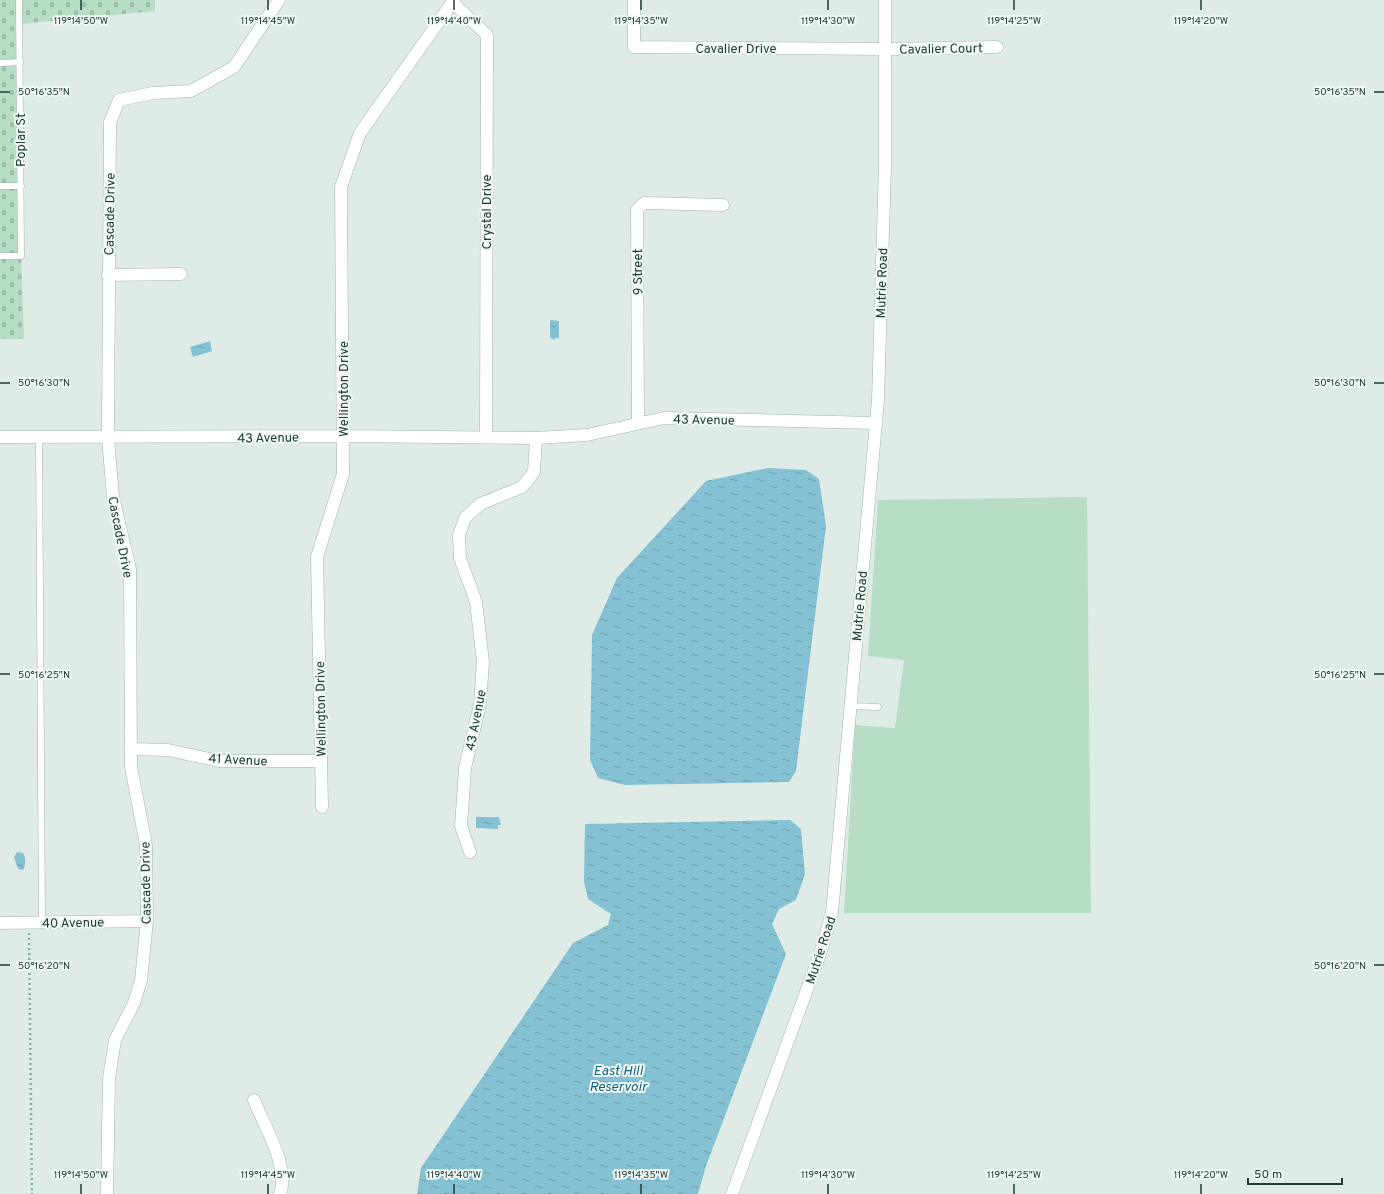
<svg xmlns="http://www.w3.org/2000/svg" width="1384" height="1194" font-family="Overpass,sans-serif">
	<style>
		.green { fill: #b7dec4 }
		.cemetery { fill: url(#cemetery-stones) }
		.water { fill: url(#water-ripples) }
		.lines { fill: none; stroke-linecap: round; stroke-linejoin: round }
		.lane-casing { stroke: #a2b3ae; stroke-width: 7 }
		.street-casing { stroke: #a2b3ae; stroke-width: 13 }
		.path { stroke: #7eb0a4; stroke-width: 2.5; stroke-dasharray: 2 3; stroke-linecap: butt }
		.lane { stroke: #fff; stroke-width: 6 }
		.street { stroke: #fff; stroke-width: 12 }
		.ticks { fill: none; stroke: #203c36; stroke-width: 1.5 }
		.labels { text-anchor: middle; stroke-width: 4; stroke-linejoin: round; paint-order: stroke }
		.street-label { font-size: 13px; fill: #203c36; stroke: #f0f8f4 }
		.water-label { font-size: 14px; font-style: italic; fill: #17637a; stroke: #f0f8f4 }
		.ticks-label { font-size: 10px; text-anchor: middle; fill: #203c36; stroke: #f0f8f4; stroke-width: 4; stroke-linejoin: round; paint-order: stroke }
	</style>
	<defs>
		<pattern id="cemetery-stones" width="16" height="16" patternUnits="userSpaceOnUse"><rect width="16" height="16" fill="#b7dec4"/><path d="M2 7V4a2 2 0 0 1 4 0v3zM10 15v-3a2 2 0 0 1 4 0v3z" fill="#9dbfa9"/></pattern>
		<pattern id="water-ripples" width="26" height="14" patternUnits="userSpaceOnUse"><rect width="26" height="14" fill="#84c2d3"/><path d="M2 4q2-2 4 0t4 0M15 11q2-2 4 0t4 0" fill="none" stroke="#6c9fac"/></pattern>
	</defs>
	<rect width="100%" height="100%" fill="#dfebe7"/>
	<path class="green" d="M1087,497L1091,913H844L855,725L895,728L904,660L868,656L878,500Z"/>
	<path class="cemetery" d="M0,0H155V11L20,24L21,256L24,339H0Z"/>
	<path class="water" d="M550,320L559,321V338H555V340L550,338Z
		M210,341L212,351L193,357L190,347Z
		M768,468L806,470L819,479L826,526L796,771L789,782L625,785L598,778L590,760L592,635L617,578L706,481Z
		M476,817H499L501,825H498V829L476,828Z
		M790,820L801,829L805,874L796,900L779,909L772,924L786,954L706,1166L698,1194H417L421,1168L573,943L608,925L611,914L588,899L584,881L585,824Z
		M17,852L23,853C26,857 26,866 23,870L18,869L14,857Z"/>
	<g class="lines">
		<defs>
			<path id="lane" d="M0,63L20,62
				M0,186H21
				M0,256H21L19,0
				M39,438L42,923
				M850,706L878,707"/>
			<path id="street" d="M634,0V47L885,49L997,47
				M452,2L487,35L486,436
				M108,275L181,274
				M638,423L637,210L644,203L723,205
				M0,437L344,436L536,438L587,435L664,418L875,423
				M131,749L168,750L219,761H321
				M322,807L317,557L343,474L341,187L360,133L454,0
				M470,852L461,826L465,768L480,704L483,662L476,602L460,558L459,535L465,518L480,504L522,487L534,472L536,438
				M0,923L147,921
				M254,1100C264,1125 290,1168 280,1194
				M107,1194L109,1078L115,1040L134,1003L141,980L147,921L146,845L131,767L130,569L113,497L108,438L110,122L119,100L153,93L191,91L234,67L279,0
				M732,1194L820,954L832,913L878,400L885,165V0"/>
		</defs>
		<use href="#lane" class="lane-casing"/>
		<use href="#street" class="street-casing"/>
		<path class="path" d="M29,933L32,1194"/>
		<use href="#lane" class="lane"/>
		<use href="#street" class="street"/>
	</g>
	<path class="ticks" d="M81,0V10M268,0V10M454,0V10M641,0V10M828,0V10M1014,0V10M1201,0V10M0,92H10M1374,92H1384M0,383H10M1374,383H1384M0,674H10M1374,674H1384M0,965H10M1374,965H1384M81,1184V1194M268,1184V1194M454,1184V1194M641,1184V1194M828,1184V1194M1014,1184V1194M1201,1184V1194"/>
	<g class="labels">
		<g class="street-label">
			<text x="736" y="53">Cavalier Drive</text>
			<text transform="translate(941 48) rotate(-1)" y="5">Cavalier Court</text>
			<text transform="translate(20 140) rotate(-90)" y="5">Poplar St</text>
			<text transform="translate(486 212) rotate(-90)" y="5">Crystal Drive</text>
			<text transform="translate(109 214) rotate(-89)" y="5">Cascade Drive</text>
			<text transform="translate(637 272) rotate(-90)" y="5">9 Street</text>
			<text transform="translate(881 283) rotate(-88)" y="5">Mutrie Road</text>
			<text transform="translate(343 389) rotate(-90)" y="5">Wellington Drive</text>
			<text transform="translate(704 419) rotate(1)" y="5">43 Avenue</text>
			<text transform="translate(268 437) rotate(-1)" y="5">43 Avenue</text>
			<text transform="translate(121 537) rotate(79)" y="5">Cascade Drive</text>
			<text transform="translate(859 606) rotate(-85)" y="5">Mutrie Road</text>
			<text transform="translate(320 709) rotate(-91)" y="5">Wellington Drive</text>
			<text transform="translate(475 720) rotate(-79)" y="5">43 Avenue</text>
			<text transform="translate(238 759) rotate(3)" y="5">41 Avenue</text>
			<text transform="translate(145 883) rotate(-91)" y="5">Cascade Drive</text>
			<text transform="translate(73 922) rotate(-1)" y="5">40 Avenue</text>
			<text transform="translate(820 950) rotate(-72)" y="5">Mutrie Road</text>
		</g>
		<g class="water-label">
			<text x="618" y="1075">East Hill<tspan x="618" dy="16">Reservoir</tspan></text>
		</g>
	</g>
	<g class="ticks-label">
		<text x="81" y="24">119°14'50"W</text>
		<text x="268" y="24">119°14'45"W</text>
		<text x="454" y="24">119°14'40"W</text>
		<text x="641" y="24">119°14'35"W</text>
		<text x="828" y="24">119°14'30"W</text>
		<text x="1014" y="24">119°14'25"W</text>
		<text x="1201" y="24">119°14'20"W</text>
		<text x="44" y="95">50°16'35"N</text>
		<text x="1340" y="95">50°16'35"N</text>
		<text x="44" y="386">50°16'30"N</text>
		<text x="1340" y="386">50°16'30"N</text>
		<text x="44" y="678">50°16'25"N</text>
		<text x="1340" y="678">50°16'25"N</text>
		<text x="44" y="969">50°16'20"N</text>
		<text x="1340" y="969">50°16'20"N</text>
		<text x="81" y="1178">119°14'50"W</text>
		<text x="268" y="1178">119°14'45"W</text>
		<text x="454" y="1178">119°14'40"W</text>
		<text x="641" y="1178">119°14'35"W</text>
		<text x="828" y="1178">119°14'30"W</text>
		<text x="1014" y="1178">119°14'25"W</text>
		<text x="1201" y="1178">119°14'20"W</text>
	</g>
	<path d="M1248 1178v6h94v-6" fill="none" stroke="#203c36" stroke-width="2"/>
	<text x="1254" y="1178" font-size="12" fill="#203c36" stroke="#f0f8f4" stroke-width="3" paint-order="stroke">50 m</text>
</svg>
